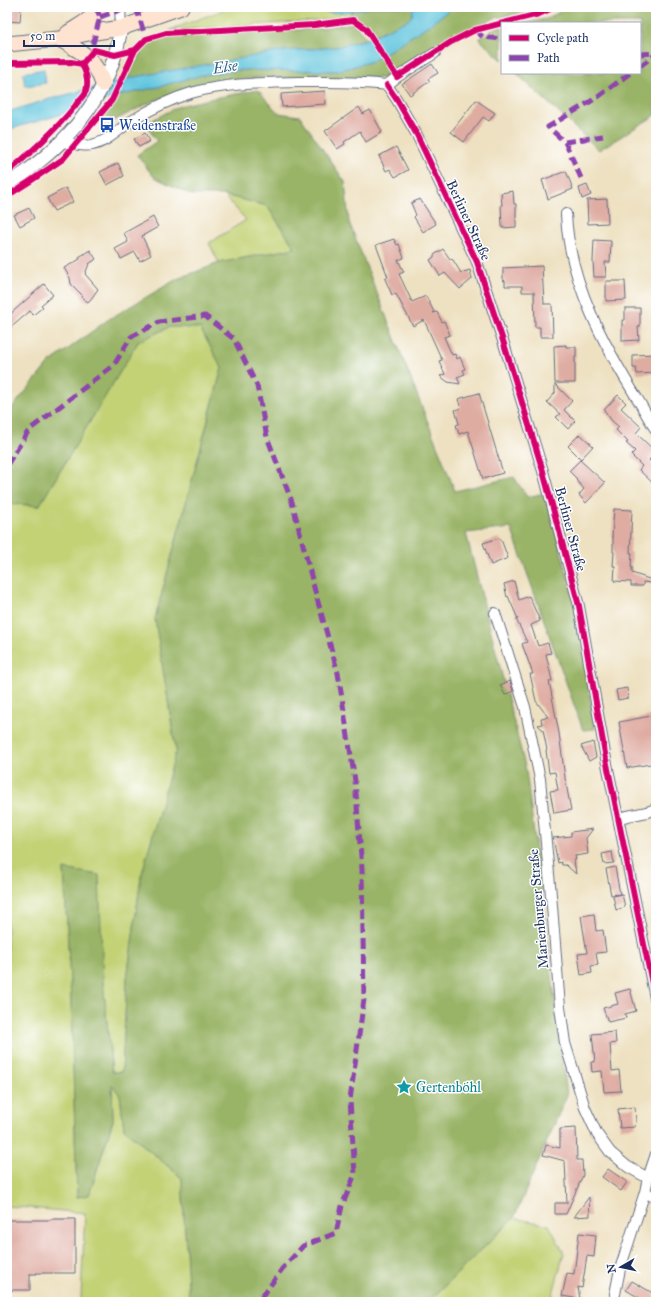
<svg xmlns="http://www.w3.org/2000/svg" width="663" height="1309" font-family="'IM FELL Great Primer',serif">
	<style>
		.green { fill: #c2d275; stroke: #6e806a }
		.forest { fill: #99b466; stroke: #5a7262 }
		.water { fill: #60c5dd; stroke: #3e7a9e }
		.building { fill: #dfaca2 }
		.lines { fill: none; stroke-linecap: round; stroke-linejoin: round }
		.minor-casing { stroke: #656d81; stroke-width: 12 }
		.tertiary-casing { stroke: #656d81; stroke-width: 15 }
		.secondary-casing { stroke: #656d81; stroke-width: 17 }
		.minor { stroke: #fff; stroke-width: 10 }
		.tertiary { stroke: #fff; stroke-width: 13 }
		.secondary { stroke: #fee3d1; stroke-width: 15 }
		.quiet { stroke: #8e44ad; stroke-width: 5; stroke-dasharray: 10 5; stroke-linecap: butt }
		.cycleway-casing { stroke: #fff; stroke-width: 8 }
		.cycleway { stroke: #d6006c; stroke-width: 6 }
		.labels { text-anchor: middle; stroke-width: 3; stroke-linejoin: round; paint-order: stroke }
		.transit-label { font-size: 14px; fill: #164399; stroke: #fff; text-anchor: start }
		.street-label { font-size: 14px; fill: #1b2f5e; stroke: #fff }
		.culture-label { font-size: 14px; fill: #0d838f; stroke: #fff; text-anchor: start }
		.water-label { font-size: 15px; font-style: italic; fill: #305c84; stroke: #fff }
	</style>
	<rect width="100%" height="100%" fill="#fff"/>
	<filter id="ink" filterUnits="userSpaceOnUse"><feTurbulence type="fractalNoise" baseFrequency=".025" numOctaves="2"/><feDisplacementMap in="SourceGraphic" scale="8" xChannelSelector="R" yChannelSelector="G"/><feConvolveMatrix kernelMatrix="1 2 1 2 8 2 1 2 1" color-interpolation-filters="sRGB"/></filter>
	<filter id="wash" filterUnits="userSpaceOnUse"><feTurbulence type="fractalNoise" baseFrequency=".012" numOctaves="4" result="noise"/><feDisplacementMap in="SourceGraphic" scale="16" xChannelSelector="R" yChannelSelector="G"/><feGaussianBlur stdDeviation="0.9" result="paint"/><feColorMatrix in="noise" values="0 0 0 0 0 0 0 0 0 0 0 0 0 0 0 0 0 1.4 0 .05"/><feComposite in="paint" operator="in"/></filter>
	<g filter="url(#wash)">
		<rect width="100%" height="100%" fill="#eee1c1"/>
		<path class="green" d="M231,7H315L316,10L323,12L352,11L350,16L315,21L170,30Z
			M224,195L267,206L295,248L219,263L209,243L246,220Z
			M169,327L200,328L222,368L155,619L176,751L141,877L127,979L122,1072H112L103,982L64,870L71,1000L77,1197L89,1195L113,1121L112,1085L120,1094L124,1129L182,1178L189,1302H82L81,1297L85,1213L7,1206V503L39,506L138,342Z
			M514,1218L549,1225L564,1253L551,1301L552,1302H428Z"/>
		<path class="forest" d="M372,7H413C413,10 413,14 411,17C407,24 383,31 375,35L369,26L350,16L352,11Z
			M453,7H531L534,11L494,18L448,42L383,78H256L201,85L153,101L113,121L101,114L118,96L158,87L202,75L240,70L338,71L373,61L429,25Z
			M568,7H656V115L599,150L516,73H640V23H524L547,19Z
			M353,23L367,39L337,47L284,51L127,79L142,50L152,40L166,37L315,29Z
			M502,27V60L479,39L495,28Z
			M258,90L278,113L300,116L345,182L349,222L455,491L514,477L527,497L545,493L576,607L595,729L583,730L511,528L466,533L526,770L567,1095L514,1218L428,1302H189L182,1178L124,1129L120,1095L112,1085L113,1120L89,1195L77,1197L71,1000L64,869L99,875L103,982L112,1072H122L127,979L141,877L176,751L155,619L222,368L200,328L169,327L138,342L39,506L7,503V414L49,363L109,319L177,279L219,263L295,248L267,206L224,195H191L154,177L137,155L157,141L145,124L179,106L214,98Z"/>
		<path class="water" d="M315,7H372C356,10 332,16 316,10Z
			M413,7H453L429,25L373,61L338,71L240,70L202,75L158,87L118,96L56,116L7,130V112L46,100L134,77L284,51L337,47L367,39L408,20L412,16Z
			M44,69L46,83L25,86L23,73Z"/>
		<g id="blocks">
			<path class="building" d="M7,7H21L20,22L7,21Z
				M432,64L438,73L428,79L430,81L410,95L402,84Z
				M325,91L326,104L282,107L281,94Z
				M476,100L495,113L489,121L483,117L464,142L451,132Z
				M359,107L363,114L370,110L382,132L366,142L360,131L344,142L345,144L337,149L325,131Z
				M145,133L150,141L139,147L134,139Z
				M396,147L408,170L395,177L390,169L386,171L379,156Z
				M118,163L124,176L107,185L100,172Z
				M566,171L573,189L548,199L542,180Z
				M587,185L591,195L582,199L579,188Z
				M66,188L73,202L54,211L47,198Z
				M513,191L514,204H516V227L502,228L501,205H502L501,193Z
				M420,199L436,224L423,232L414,217L416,215L411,203Z
				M607,199L608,223L588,224L587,200Z
				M29,208L34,218L20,226L14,215Z
				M153,217L158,227L142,236L151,255L140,261L135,252L121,259L115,249L128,242L124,233Z
				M394,239L397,245L399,244L404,258L398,260L404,272L399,274L412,302L426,296L434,312L433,313L437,312L442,322L444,321L450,335L444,337L452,355L455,354L457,359L460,357L465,369L463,370L465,374L457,377L460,384L448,382L440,376L445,374L439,361L442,360L424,320L413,326L396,294L392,295L385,279L388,277L376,245Z
				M594,240L611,241L610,262H605L606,277H594L593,261Z
				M443,249L450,259L453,260L461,273L470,270L472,279L460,289L445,273L440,276L430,260L434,257V255Z
				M90,250L96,259L89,264L85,274L98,289L91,299L88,302L81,297L82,295L71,284L70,278L64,268L80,259L79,257Z
				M542,266L544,304H552L553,337H540V327H535L534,292H522V286H505V280L503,281V268Z
				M606,281H625L626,300L606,301Z
				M44,284L53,295L41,305L43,307L33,315L30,311L7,331V317Z
				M625,308H640V327H638L639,340L622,341V320H625Z
				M566,345V347H576V357H575V383H555L554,346Z
				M656,354V373L637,374L636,368H633V355Z
				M555,384L572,401L564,410L575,421L568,429L556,417L560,414L547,402L555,393Z
				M479,393L503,473L483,479L468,431L459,434L456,425L459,424L455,410L461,408L458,399Z
				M618,395L626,403L621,408L641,427L636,433L656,452L649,460L656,467V486L639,470L642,466L631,455L635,451L626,443L628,442L616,430L619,427L612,421L604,410Z
				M580,434L593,446L581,459L568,446Z
				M580,460L605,483L586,503L579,495L584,489L576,480L577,479L569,471Z
				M614,509L632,510L630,553H632L631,567H632V573L652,580V583L643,582V586H631V582L614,581L615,566H613L614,552H613V537H612Z
				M499,538L502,542L508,558L491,565L483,543Z
				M514,581L519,600L529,596L540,621L531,625L538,646L548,643L551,653L546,654L552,681H549L559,733L565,778L571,810L554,813L550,791L558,790L555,772L549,773L546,750H547L543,730L538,725L542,724L541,718L548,717L536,701L530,674H533L522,644L527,642L516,619H518L508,596L507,597L504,584Z
				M510,681L513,691L505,695L500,685Z
				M627,688L628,698L618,700L616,690Z
				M656,715V763L627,768L619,722Z
				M593,742L596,757L589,761L581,746Z
				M593,829L586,838L588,854L575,856L576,860H574L576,874L566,865H562L561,862L558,863L553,838L571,836V832Z
				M612,852L614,863L604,864L602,854Z
				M615,867L620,894L611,895L606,869Z
				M622,894L625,907L616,910L613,896Z
				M594,914L596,931L603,930L606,952L596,953L598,965L591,966L592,973L581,975L578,954L587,953L581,916Z
				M630,989L636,1011L625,1014L626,1018L608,1022L603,1008L618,1004L615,993Z
				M615,1032L616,1043L610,1044L612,1071L619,1070L621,1091L604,1092L602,1071L592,1072L591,1062H595L592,1034Z
				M635,1107L636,1121L635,1127L620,1128L618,1109Z
				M576,1128L577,1160H582L583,1175L566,1214H555V1203H567L565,1161L543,1155L546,1145L560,1148V1129Z
				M608,1169L627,1182L621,1191L602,1177Z
				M589,1197L590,1216L574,1217Z
				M51,1219H75V1273H36L37,1274H30V1290H8L7,1220H51Z
				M579,1233L596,1235L594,1257L587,1256L582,1288L578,1287L580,1299L562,1296L567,1273L574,1274Z
				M632,1281L656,1295V1302H646L626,1290Z"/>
		</g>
	</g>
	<g filter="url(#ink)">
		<use href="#blocks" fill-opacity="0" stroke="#656d81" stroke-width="1"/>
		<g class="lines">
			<defs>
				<path id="minor" d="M120,7L121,28
					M387,85L397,100L417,135L477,262L505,347L543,471L579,606L606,759L656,1003
					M62,142C71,143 83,147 92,145C108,142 120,128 133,120C151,109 171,99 191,93C226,83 263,83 299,82C328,82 357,81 387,85L397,77L435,53
					M566,214C569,283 605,347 640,403C645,412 650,421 656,430
					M495,613L525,707L540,779L552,906L560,1007L565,1043L585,1108L597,1134L610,1152L628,1167L648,1178
					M618,818L647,812L656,809
					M645,1192L656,1198
					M615,1294L620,1269L645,1192L648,1178L656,1154"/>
				<path id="tertiary" d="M7,185C56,153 98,112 115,55C118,46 119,37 121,28"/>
				<path id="secondary" d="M68,33C80,25 93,19 102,7
					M59,39C64,41 68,44 73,47C89,56 97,66 103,84
					M7,44L59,39L89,33L121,28L181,7"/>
			</defs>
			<use href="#minor" class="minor-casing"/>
			<use href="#tertiary" class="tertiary-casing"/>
			<use href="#secondary" class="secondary-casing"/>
			<use href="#minor" class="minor"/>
			<use href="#tertiary" class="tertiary"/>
			<use href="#secondary" class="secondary"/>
			<path class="quiet" d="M94,7L98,12L100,17L92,47L94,50
				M136,7L146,39
				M100,17L120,10L136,7
				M475,30L483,37L502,39
				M640,54L656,53
				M640,66L656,54
				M565,142L603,136
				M581,178L565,142L548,127L598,97L630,73
				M7,465L29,430L114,365L131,337L159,322L205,316L234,339L257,386L267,437L292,502L316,595L338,673L355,781L362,869L364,999L350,1100L355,1174L342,1206L336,1233L303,1246L282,1269L262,1297L261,1302"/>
			<defs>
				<path id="cycleway" d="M7,63L71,62L82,64L94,50L115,55L135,50L146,39L166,33L314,25L353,20L366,29L397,77L451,42L475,30L539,14L555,7
					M387,85L397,100L417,135L477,262L505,347L543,471L579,606L606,759L656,1003
					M7,173C31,152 55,131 75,106C78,101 84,96 86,91C89,81 86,73 82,64
					M7,196L29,182L63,159L112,100L135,50"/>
			</defs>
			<use href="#cycleway" class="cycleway-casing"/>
			<use href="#cycleway" class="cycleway"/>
		</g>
	</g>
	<defs>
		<symbol id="bus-bare" viewBox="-9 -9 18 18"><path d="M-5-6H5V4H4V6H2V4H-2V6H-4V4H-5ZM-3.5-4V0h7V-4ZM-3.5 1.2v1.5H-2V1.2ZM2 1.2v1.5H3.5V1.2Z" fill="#1a4fb4" stroke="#fff" stroke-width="2.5" paint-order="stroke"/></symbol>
		<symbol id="sight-bare" viewBox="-9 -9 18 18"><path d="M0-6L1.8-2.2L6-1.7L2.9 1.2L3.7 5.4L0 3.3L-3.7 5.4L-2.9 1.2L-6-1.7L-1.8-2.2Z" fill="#0f9aa8" stroke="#fff" stroke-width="2.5" paint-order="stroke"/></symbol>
	</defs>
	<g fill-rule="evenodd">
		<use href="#bus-bare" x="96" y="114" width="22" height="22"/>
		<use href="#sight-bare" x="393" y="1076" width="22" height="22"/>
	</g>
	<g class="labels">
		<g class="transit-label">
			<text x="119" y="130">Weidenstraße</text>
		</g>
		<g class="street-label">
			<text transform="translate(469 220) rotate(65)" y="5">Berliner Straße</text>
			<text transform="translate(571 529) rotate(75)" y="5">Berliner Straße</text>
			<text transform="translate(538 909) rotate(-95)" y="5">Marienburger Straße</text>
		</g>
		<g class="culture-label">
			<text x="416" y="1092">Gertenböhl</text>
		</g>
		<g class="water-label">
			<text transform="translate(225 67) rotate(-8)" y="5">Else</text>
		</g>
	</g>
	<rect width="663" height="1309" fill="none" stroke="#fff" stroke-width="24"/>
	<rect x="501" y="22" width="140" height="52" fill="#ffffff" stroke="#a4acbf"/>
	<rect x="509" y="35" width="20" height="6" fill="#d6006c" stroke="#a4acbf"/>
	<text x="537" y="42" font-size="12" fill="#1b2f5e">Cycle path</text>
	<rect x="509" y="55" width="20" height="6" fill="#8e44ad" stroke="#a4acbf"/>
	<text x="537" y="62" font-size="12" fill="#1b2f5e">Path</text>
	<g transform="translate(621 1267) rotate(261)" stroke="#ffffff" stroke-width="3" paint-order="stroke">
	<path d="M0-3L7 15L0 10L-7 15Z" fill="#1b2f5e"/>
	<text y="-6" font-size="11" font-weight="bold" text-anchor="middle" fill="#1b2f5e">N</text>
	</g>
	<path d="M24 40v6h90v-6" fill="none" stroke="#1b2f5e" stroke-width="2"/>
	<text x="30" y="40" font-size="12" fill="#1b2f5e" stroke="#ffffff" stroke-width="3" paint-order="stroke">50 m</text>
</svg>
